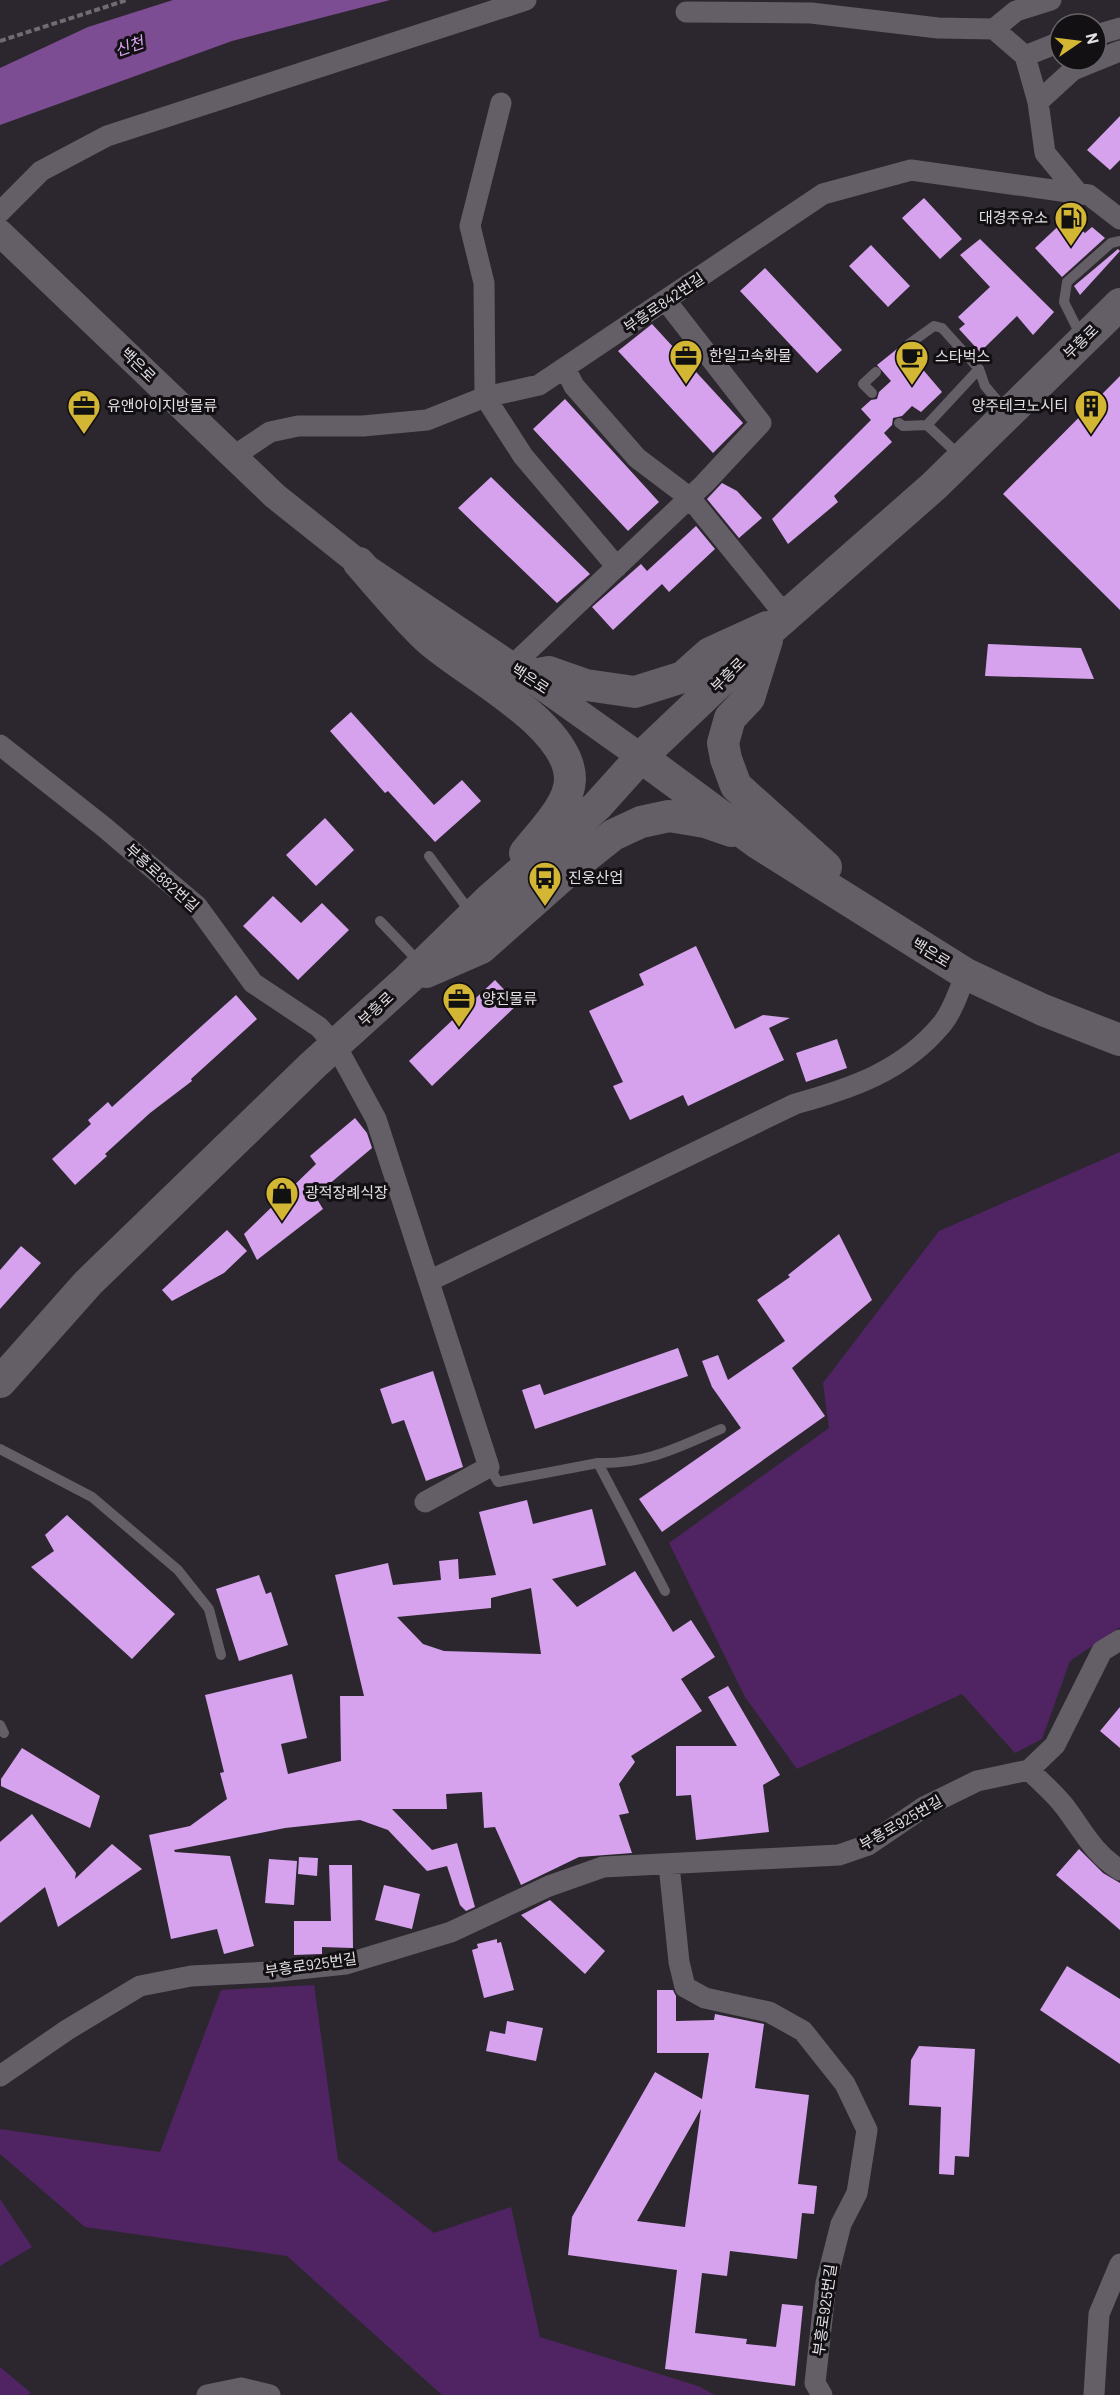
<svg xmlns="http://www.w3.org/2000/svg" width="1120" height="2395" font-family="Barlow,'Noto Sans KR',sans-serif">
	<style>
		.green { fill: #502463 }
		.water { fill: #7d4d93 }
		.building { fill: #d6a2ee; fill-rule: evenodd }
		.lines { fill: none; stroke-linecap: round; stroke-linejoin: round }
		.path { stroke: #716c72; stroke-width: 4; stroke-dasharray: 6 3; stroke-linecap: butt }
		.service { stroke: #645e67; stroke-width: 10 }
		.minor { stroke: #645e67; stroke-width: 21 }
		.tertiary { stroke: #645e67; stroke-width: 27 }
		.secondary { stroke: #645e67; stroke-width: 32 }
		.labels { text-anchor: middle; stroke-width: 6; stroke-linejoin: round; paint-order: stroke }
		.poi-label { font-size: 15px; fill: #e3dfe4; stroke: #131014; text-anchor: start }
		.street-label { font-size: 15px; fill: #e3dfe4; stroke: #131014 }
		.water-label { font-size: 16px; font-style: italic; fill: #dca8f5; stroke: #131014 }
	</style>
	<rect width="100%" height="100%" fill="#2c272e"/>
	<path class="green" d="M1120,1152V1627L1070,1661L1042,1739L1015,1753L962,1694L797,1769L745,1697L669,1543L829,1428L823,1383L939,1231Z
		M314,1985L338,2160L434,2233L511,2207L540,2337L698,2386L715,2395H442L287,2256L85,2227L0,2154V2129L160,2152L221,1990Z
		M0,2199L32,2247L0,2266Z
		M0,2367L31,2393L27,2395H0Z"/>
	<path class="water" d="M173,0H390L232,41L0,125V68L88,27Z"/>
	<path class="building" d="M1120,116V160L1110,170L1087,150Z
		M924,198L962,239L940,259L902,218Z
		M1067,218L1085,233L1092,227L1105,238L1062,277L1035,248Z
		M980,239L1054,312L1033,335L1017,316L980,352L959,329L965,324L958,317L990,287L960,255Z
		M871,245L910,286L888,307L849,266Z
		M1118,249L1120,251L1080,295L1074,286Z
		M765,268L842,350L817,373L740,291Z
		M652,324L743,423L713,453L618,351Z
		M902,345L942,392L921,412L912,406L902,416L893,418L892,425L884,433L892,442L834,496L838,502L788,544L772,519L871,420L861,409L871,400L877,399L879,392L891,381L877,365Z
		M1120,376V610L1003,494Z
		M565,399L659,502L628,531L533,429Z
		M491,477L590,574L557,603L458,508Z
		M722,483L737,491L762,518L739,538L707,499Z
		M696,526L715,549L669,592L662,584L613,630L592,607L641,564L647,571Z
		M988,644L1081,648L1094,679L985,676Z
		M351,712L434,805L462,780L481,801L435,842L388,791L385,793L330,731Z
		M325,818L354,850L316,886L286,855Z
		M273,896L301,923L322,903L349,930L298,980L243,926Z
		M696,946L735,1029L763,1015L790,1018L769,1028L784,1060L688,1106L683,1095L630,1120L613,1086L623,1082L589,1011L644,985L639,974Z
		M495,980L518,1004L432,1086L409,1061Z
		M236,995L257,1019L191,1079L192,1081L150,1113L105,1154L107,1156L75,1185L52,1159L91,1124L88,1120L108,1102L112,1107Z
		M837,1039L847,1068L806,1082L796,1053Z
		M355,1118L367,1133L372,1148L315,1196L323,1209L257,1260L244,1234L316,1164L310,1156Z
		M227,1230L247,1251L224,1273L172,1301L162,1290Z
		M839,1234L872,1300L792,1368L825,1416L662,1532L639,1499L741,1428L712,1387L702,1361L718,1355L728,1380L785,1341L757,1300L790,1277L788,1275Z
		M21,1246L41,1263L0,1309V1270Z
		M678,1348L688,1376L535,1429L522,1390L540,1384L544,1395Z
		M433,1371L463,1467L426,1481L404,1420L392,1424L380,1389Z
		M527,1500L533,1524L592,1509L606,1565L552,1579L577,1607L635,1571L673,1632L691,1620L715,1657L681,1679L702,1711L631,1756L635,1762L619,1784L629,1813L619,1815L632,1853L579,1857L521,1885L495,1827L484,1828L482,1792L446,1794L447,1809H392L432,1850L457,1843L475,1907L466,1911L460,1905L447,1866L427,1871L388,1830L360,1820L285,1828L174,1850L175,1852L230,1856L254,1946L224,1954L217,1929L171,1939L149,1835L190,1826L227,1799L220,1773L224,1772L205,1695L292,1674L307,1738L281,1744L288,1774L341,1761L340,1696H364L335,1575L388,1563L393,1585L441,1580L439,1561L458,1559L459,1579L496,1575L479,1512ZM531,1588L541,1654L444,1651L423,1644L397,1617L491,1608V1598Z
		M67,1515L175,1614L132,1659L31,1567L54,1551L45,1535Z
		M259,1575L266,1594L271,1592L288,1645L239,1661L216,1589Z
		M728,1686L780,1775L763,1785L769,1832L696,1840L691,1795L676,1796V1746H737L708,1697Z
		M1120,1707V1748L1100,1731Z
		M22,1748L100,1796L90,1828L1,1786V1779Z
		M32,1814L76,1873L75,1879L112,1844L142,1869L58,1927L45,1887L0,1923V1842Z
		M1079,1849L1103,1873L1120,1883V1930L1056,1875Z
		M299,1857L318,1858L317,1876L298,1874Z
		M269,1859L297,1861L294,1905L265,1903Z
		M329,1865H352L353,1948L322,1947V1954L294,1955V1921H331Z
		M384,1885L420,1894L412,1929L375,1920Z
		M550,1900L605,1951L585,1974L521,1915Z
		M497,1939V1943L501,1942L514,1990L484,1998L472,1950L478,1948L477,1944Z
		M1067,1966L1120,1999V2064L1040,2010Z
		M657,1990H673L676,1996V2021L714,2020L715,2014L764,2024L755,2088L809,2095L798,2184L817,2186L814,2214L802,2213L797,2259L730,2251L727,2276L702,2273L695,2333L747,2339L746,2344L776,2347L782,2304L803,2306L795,2386L665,2369L677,2270L568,2255L572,2217L655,2072L702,2099L709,2053H657ZM701,2109L685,2227L637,2221Z
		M507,2021L543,2028L536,2061L486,2051L490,2031L505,2034Z
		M919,2046L975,2049L969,2157L955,2156L954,2175L939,2174L941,2107L909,2105L911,2060Z"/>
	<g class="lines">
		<path class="path" d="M0,41L127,0"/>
		<path class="service" d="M1081,336L1064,302L1067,282L1111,243L1120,241
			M909,344L934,326L942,328L979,369L985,386L1006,411
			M872,393L863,384L876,372
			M899,423L903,426L927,425L960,456
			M927,425L979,369
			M429,856L471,913
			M380,921L420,963
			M0,1449L92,1497L178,1570L209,1609L221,1655
			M598,1463C648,1464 676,1448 721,1429
			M489,1467L498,1482L598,1463L665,1591
			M0,1725L4,1733"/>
		<path class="minor" d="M686,12L811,13L938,28L994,29L1025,56L1038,102
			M994,29L1016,11L1051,0
			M1096,35L1120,28
			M1025,56L1060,42
			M501,103L470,226L484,283L485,397L539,385L823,194L911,170L1089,195L1120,219
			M1078,193L1045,153L1038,102L1073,70L1120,51
			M0,212L41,171L107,136L526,0
			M565,368L574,386L637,458L690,498L776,604L790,611
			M234,456L270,432L298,426H363L427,420L485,397L523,456L617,567
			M511,667L704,484L761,423L666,301
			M0,745L104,827L197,906L253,983L319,1027L336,1046L376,1119L489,1467L425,1502
			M429,1281L795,1104C853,1088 903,1071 942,1024C953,1011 959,990 966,974
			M1029,1770L1055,1745L1102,1651L1120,1640
			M669,1865L679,1962L685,1987L705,1998L769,2012L803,2031L845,2084L867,2130L857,2193L841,2224L826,2283L815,2383L822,2395
			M0,2076L67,2030L140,1986L191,1976L270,1972L346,1964L451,1932L549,1886L603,1867L839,1855L868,1845L924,1807L977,1781L1029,1770C1041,1782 1055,1794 1065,1807C1083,1831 1094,1854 1120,1870
			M207,2395L241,2388L270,2395
			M1094,2395L1099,2314L1120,2264"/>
		<path class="tertiary" d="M0,233L275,496L359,563L527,676L641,757"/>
		<path class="secondary" d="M359,563C381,588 403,615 427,638C462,671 571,724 570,780C569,806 541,832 525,853
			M767,640L749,698L730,718L723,743L726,759L736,786L826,867
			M527,676L549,672L586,685L635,692L683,677L710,653L767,627
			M641,757L759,844L966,974L1043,1010L1120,1040
			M426,972L481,948L569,870L613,835L641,822L669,816L705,822L731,831
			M0,1382L88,1283L313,1065L408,979L491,898L597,806L641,757L743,660L769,631L934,486L1120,304"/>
	</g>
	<defs>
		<symbol id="fuel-pin" viewBox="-11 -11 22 30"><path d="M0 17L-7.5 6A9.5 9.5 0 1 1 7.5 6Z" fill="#d4b635" stroke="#131014"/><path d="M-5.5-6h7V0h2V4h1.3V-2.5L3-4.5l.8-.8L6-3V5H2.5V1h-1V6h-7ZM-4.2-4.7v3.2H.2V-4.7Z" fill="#111"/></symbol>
		<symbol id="office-pin" viewBox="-11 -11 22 30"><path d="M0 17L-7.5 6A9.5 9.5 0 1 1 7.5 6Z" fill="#d4b635" stroke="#131014"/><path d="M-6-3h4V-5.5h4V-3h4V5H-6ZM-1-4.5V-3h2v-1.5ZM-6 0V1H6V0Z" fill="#111"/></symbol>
		<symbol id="cafe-pin" viewBox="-11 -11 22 30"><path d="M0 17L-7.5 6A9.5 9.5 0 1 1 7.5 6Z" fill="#d4b635" stroke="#131014"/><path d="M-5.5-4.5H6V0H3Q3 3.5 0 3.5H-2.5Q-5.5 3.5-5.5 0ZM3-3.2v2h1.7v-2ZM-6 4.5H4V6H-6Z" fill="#111"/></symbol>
		<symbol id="building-pin" viewBox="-11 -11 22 30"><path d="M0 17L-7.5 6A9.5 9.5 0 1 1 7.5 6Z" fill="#d4b635" stroke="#131014"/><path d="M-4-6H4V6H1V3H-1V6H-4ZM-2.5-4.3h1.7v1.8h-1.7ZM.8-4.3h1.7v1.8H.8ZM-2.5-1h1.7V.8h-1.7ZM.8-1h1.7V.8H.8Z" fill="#111"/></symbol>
		<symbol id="bus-pin" viewBox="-11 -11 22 30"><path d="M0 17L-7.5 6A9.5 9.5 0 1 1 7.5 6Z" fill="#d4b635" stroke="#131014"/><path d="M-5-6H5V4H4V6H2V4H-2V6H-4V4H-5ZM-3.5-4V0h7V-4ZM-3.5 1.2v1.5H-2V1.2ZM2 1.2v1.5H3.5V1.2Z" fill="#111"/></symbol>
		<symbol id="shop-pin" viewBox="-11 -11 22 30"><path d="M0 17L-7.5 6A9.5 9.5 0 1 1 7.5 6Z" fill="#d4b635" stroke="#131014"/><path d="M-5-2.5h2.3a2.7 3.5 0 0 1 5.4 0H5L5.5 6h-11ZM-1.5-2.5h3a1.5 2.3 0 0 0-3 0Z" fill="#111"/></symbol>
	</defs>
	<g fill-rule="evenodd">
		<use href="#fuel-pin" x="1052" y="199" width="38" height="52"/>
		<use href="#office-pin" x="667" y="337" width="38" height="52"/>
		<use href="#cafe-pin" x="893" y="338" width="38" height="52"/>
		<use href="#office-pin" x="65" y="387" width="38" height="52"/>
		<use href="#building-pin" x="1072" y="387" width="38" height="52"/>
		<use href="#bus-pin" x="526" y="859" width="38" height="52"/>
		<use href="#office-pin" x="440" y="980" width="38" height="52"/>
		<use href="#shop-pin" x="263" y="1174" width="38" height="52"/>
	</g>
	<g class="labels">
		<g class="poi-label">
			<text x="1048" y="223" text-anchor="end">대경주유소</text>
			<text x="709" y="361">한일고속화물</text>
			<text x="935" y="362">스타벅스</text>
			<text x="107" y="411">유앤아이지방물류</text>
			<text x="1068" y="411" text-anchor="end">양주테크노시티</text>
			<text x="568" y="883">진웅산업</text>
			<text x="482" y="1004">양진물류</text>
			<text x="305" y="1198">광적장례식장</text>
		</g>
		<g class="street-label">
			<text transform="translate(664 303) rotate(-34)" y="5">부흥로842번길</text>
			<text transform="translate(1081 342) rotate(-44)" y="5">부흥로</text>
			<text transform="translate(138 365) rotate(44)" y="5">백은로</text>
			<text transform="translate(728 675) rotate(-45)" y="5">부흥로</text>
			<text transform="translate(530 679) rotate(33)" y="5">백은로</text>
			<text transform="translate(162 878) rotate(42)" y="5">부흥로882번길</text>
			<text transform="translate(931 953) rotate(31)" y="5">백은로</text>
			<text transform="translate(376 1009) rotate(-43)" y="5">부흥로</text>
			<text transform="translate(901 1823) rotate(-30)" y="5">부흥로925번길</text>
			<text transform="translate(311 1965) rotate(-8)" y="5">부흥로925번길</text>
			<text transform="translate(825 2310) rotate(-82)" y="5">부흥로925번길</text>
		</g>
		<g class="water-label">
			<text transform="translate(129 46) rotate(-19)" y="6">신천</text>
		</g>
	</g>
	<g transform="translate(1078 42) rotate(76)"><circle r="28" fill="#131014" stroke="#666367" stroke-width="1.5"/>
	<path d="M0-4.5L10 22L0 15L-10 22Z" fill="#d4b635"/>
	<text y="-9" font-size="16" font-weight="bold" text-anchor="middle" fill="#e3dfe4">N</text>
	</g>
</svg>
